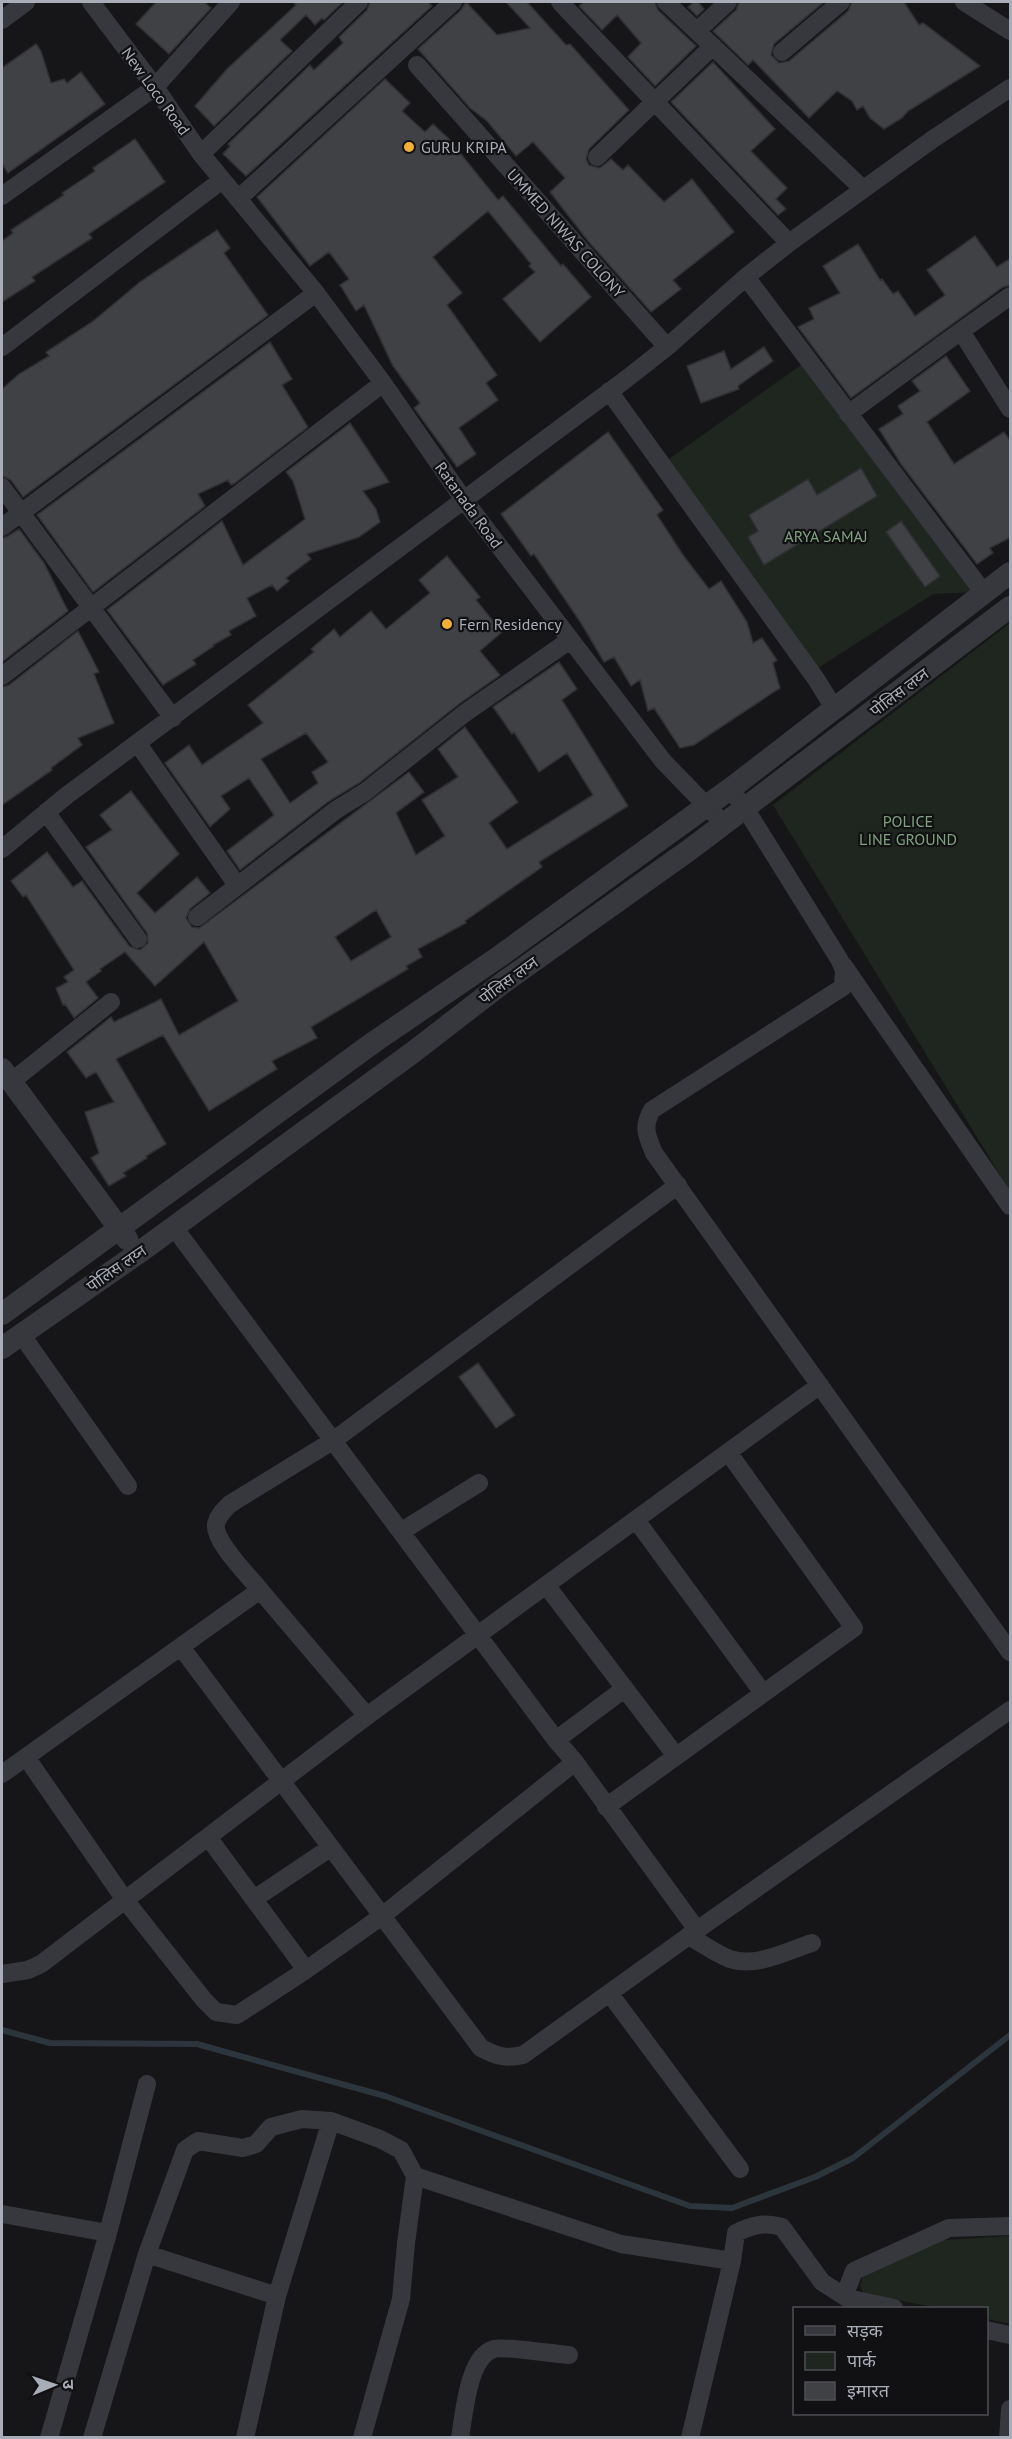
<svg xmlns="http://www.w3.org/2000/svg" width="1012" height="2439" font-family="'PT Sans','Noto Sans Devanagari',sans-serif">
	<style>
		.green { fill: #1e261f }
		.lines { fill: none; stroke-linecap: round; stroke-linejoin: round }
		.stream { stroke: #2c353c; stroke-width: 6 }
		.building { fill: #404145; stroke: #303034; stroke-width: 1.5; fill-rule: evenodd }
		.minor { stroke: #37383d; stroke-width: 18 }
		.tertiary { stroke: #37383d; stroke-width: 22 }
		.poi-dot { fill: #f2b134; stroke: #111113; stroke-width: 2 }
		.labels { text-anchor: middle; stroke-width: 4.5; stroke-linejoin: round; paint-order: stroke }
		.street-label { font-size: 16px; fill: #a8adb8; stroke: #111113 }
		.poi-label { font-size: 16px; fill: #a8adb8; stroke: #111113; text-anchor: start }
		.park-label { font-size: 16px; fill: #7fa381; stroke: #111113 }
	</style>
	<rect width="100%" height="100%" fill="#161618"/>
	<path class="green" d="M808,360L980,592L933,594L815,670L662,464Z
		M1010,623V1191L773,805Z
		M1010,2236V2324L987,2319L986,2308H937L863,2293L860,2285L863,2275L942,2240Z"/>
	<g class="lines">
		<path class="stream" d="M2,2030L50,2043L197,2044L385,2096L690,2206L732,2208L815,2177L853,2158L1010,2035"/>
	</g>
	<path class="building" d="M156,2H204L211,8L169,54L136,24Z
		M293,2H343L324,20L322,18L315,25L306,15L280,40L292,51L214,126L195,106L227,69L296,5Z
		M370,2H428L432,6L246,176L223,154L230,146L228,144L310,65L314,70L343,43L339,37L367,10Z
		M466,2L497,35L530,28L506,2H527L566,45L570,44L629,110L589,149L586,159L589,165L600,168L611,159L623,170L628,165L664,202L692,179L734,232L673,280L681,289L651,312L588,241L550,192L565,178L533,142L516,156L487,121L470,108L418,49L461,10Z
		M584,2H655L658,10L696,46L655,86L628,57L641,43L617,15L602,30L579,6Z
		M694,2H698L704,9L697,16L688,7Z
		M739,2H824L774,44L771,55L779,63L789,61L848,11L852,2H904L919,25L923,23L980,66L908,111L902,118L884,129L870,118L863,106L857,110L852,101L837,91L809,118L753,60L748,65L713,31L736,10Z
		M36,44L41,51L51,83L64,79L67,83L81,72L105,104L8,173L2,164V68Z
		M713,62L775,129L751,151L787,188L776,199L786,209L778,215L671,102Z
		M385,79L410,103L402,111L425,132L433,124L448,138L498,200L503,196L561,266L563,264L591,297L540,342L503,299L535,272L529,266L531,264L488,211L433,257L462,293L447,305L497,375L486,383L498,400L459,428L476,454L457,467L414,408L420,403L393,366L364,305L356,311L340,285L349,279L329,252L310,266L257,197Z
		M135,139L165,182L89,234L92,238L32,277L35,281L2,302V241L13,233L11,230L64,195L62,193L95,171L93,168Z
		M217,230L230,248L224,253L268,315L23,497L11,480L2,476V389L19,374L49,356L46,352L92,322L140,282Z
		M975,236L997,267L1011,258V285L1003,287L851,398L798,327L814,319L809,308L840,293L823,266L858,244L880,280L882,279L893,294L898,291L915,316L945,295L927,270Z
		M270,342L292,379L282,385L308,427L235,483L231,485L228,480L198,494L205,506L93,592L37,515Z
		M764,347L773,361L738,386L739,389L701,403L687,366L724,351L731,369Z
		M946,356L970,391L927,422L954,464L1004,432L1011,442V537L990,548L993,553L977,564L901,464L879,429L903,414L898,406L920,391L912,381Z
		M350,423L389,482L363,491L376,509L380,522L359,537L307,554L311,559L286,578L289,581L277,591L272,585L247,598L256,616L229,631L231,635L213,645L214,646L193,660L196,664L163,685L107,610L222,521L243,565L305,519L293,481L286,472Z
		M608,432L663,510L657,515L683,555L709,589L721,581L747,622L753,643L762,638L777,660L773,663L780,688L694,745L680,748L654,708L648,711L640,680L631,686L614,657L604,662L581,623L534,554L531,556L501,514Z
		M861,468L877,496L764,565L748,537L758,531L749,515L808,479L817,495Z
		M901,521L940,576L925,587L886,532Z
		M19,529L44,563L68,611L2,662V538L8,536Z
		M447,556L480,597L476,600L502,632L480,651L500,675L459,704L359,783L329,801L240,870L227,851L274,815L249,778L221,796L230,809L210,827L165,763L189,745L202,765L263,723L248,705L314,652L311,649L334,629L340,637L371,611L386,629L430,593L419,580ZM306,733L328,762L312,772L318,783L290,803L261,759Z
		M78,631L99,672L94,674L114,723L78,738L82,745L51,768L52,770L2,805V687L9,685Z
		M559,662L577,689L562,700L628,806L539,862L542,867L465,921L466,923L418,949L422,957L406,966L408,969L311,1027L317,1038L272,1061L277,1069L209,1111L163,1035L116,1059L166,1144L146,1156L147,1158L123,1173L126,1176L109,1186L91,1158L99,1153L85,1112L114,1102L96,1072L86,1078L67,1052L111,1017L114,1022L161,999L179,1035L238,1001L204,942L155,986L125,952L100,969L101,971L86,982L98,998L74,1018L65,1004L63,1005L56,988L68,982L64,977L74,970L26,895L23,897L11,881L47,852L73,887L82,881L129,946L140,950L148,943L147,933L86,847L112,830L100,815L131,791L179,854L137,893L155,913L197,877L210,893L190,909L186,918L192,927L199,928L409,772L424,792L396,813L416,855L445,836L422,800L458,777L438,749L465,727L518,802L489,823L507,849L593,795L567,753L539,772L514,732L512,734L493,707ZM376,910L391,937L351,961L335,937Z
		M478,1363L515,1415L496,1428L459,1377Z"/>
	<g class="lines">
		<path class="minor" d="M91,2L155,87L201,154L316,293L383,383L464,500L663,761L724,824
			M560,2L789,243
			M666,2L863,189
			M964,2L1010,31
			M2,20L26,2
			M697,31L728,2
			M782,52L841,2
			M417,65L667,347
			M201,154L359,2
			M597,157L713,46
			M2,196L155,87L231,2
			M238,199L453,2
			M746,277L984,593
			M961,331L1010,296
			M2,347L222,180
			M609,391L816,679L834,708
			M848,414L961,331L1010,409
			M2,487L173,718
			M2,527L316,293
			M2,676L383,383
			M138,744L237,885
			M730,789L745,808L839,959L844,970L843,987L652,1110C642,1127 647,1136 654,1153L1010,1652
			M46,812L138,939
			M2,849L66,796L625,380L667,347L746,277L789,243L933,139L1010,88
			M197,917L336,810L365,792L465,713L570,640
			M843,965L1010,1206
			M11,1082L111,1002
			M678,1185L334,1440L230,1504C224,1510 218,1515 216,1524C213,1541 249,1576 260,1590L26,1757L125,1900L367,1716L820,1385
			M173,1226L556,1740L575,1762L697,1930L1010,1710
			M21,1334L128,1486
			M636,1520L763,1693
			M402,1531L479,1483
			M546,1585L676,1756
			M260,1590L367,1716
			M181,1647L481,2048C496,2056 506,2059 523,2055L697,1930
			M556,1740L624,1689
			M2,1774L26,1757
			M606,1807L854,1628L728,1452
			M208,1837L306,1970
			M254,1899L330,1848
			M688,1936C702,1943 716,1954 730,1959C756,1968 787,1951 812,1943
			M2,1974L28,1970L41,1964L125,1900L204,2000L216,2012L237,2015L306,1970L382,1916L575,1762
			M610,1994L740,2169
			M331,2121L380,2139L401,2150L415,2176L406,2243L401,2299L362,2438
			M415,2176L621,2244L732,2261L690,2438
			M2,2214L108,2233
			M732,2261L736,2233C752,2225 764,2222 782,2227L822,2282L847,2298L894,2308
			M847,2298V2289L854,2271L949,2228L1010,2226
			M986,2330L1010,2335
			M49,2438L108,2233L147,2084
			M92,2438L147,2254L185,2150L198,2141L243,2148L256,2144L271,2127L302,2119L331,2121L277,2296L147,2254
			M245,2438L277,2296
			M460,2438C464,2415 468,2356 494,2349C503,2346 555,2354 569,2355
			M1008,2438L1010,2409"/>
		<path class="tertiary" d="M2,1069L127,1239
			M2,1314L374,1042L500,956L734,786L1010,573
			M2,1348L137,1254L412,1053L504,982L692,848L1010,607"/>
	</g>
	<g class="poi-dot">
		<circle cx="409" cy="147" r="6"/>
		<circle cx="447" cy="624" r="6"/>
	</g>
	<g class="labels">
		<g class="street-label">
			<text transform="translate(156 91) rotate(54)" y="6">New Loco Road</text>
			<text transform="translate(566 233) rotate(48)" y="6">UMMED NIWAS COLONY</text>
			<text transform="translate(469 505) rotate(54)" y="6">Ratanada Road</text>
			<text transform="translate(899 692) rotate(-37)" y="6">पोलिस लय्न</text>
			<text transform="translate(508 980) rotate(-36)" y="6">पोलिस लय्न</text>
			<text transform="translate(116 1268) rotate(-35)" y="6">पोलिस लय्न</text>
		</g>
		<g class="poi-label">
			<text x="421" y="153">GURU KRIPA</text>
			<text x="459" y="630">Fern Residency</text>
		</g>
		<g class="park-label">
			<text x="826" y="542">ARYA SAMAJ</text>
			<text x="908" y="827">POLICE<tspan x="908" dy="18">LINE GROUND</tspan></text>
		</g>
	</g>
	<rect width="1012" height="2439" fill="none" stroke="#a8adb8" stroke-width="6"/>
	<rect x="793" y="2307" width="195" height="108" fill="#111113" stroke="#4d4f55" stroke-width="1.5"/>
	<rect x="805" y="2326" width="30" height="9" fill="#37383d" stroke="#4d4f55" stroke-width="1.5"/>
	<text x="847" y="2337" font-size="18" fill="#a8adb8">सड़क</text>
	<rect x="805" y="2352" width="30" height="18" fill="#1e261f" stroke="#4d4f55" stroke-width="1.5"/>
	<text x="847" y="2367" font-size="18" fill="#a8adb8">पार्क</text>
	<rect x="805" y="2382" width="30" height="18" fill="#404145" stroke="#4d4f55" stroke-width="1.5"/>
	<text x="847" y="2397" font-size="18" fill="#a8adb8">इमारत</text>
	<g transform="translate(54 2385) rotate(88)" stroke="#111113" stroke-width="4.5" paint-order="stroke">
	<path d="M0-4.5L10 22L0 15L-10 22Z" fill="#a8adb8"/>
	<text y="-9" font-size="16" font-weight="bold" text-anchor="middle" fill="#a8adb8">उ</text>
	</g>
</svg>
